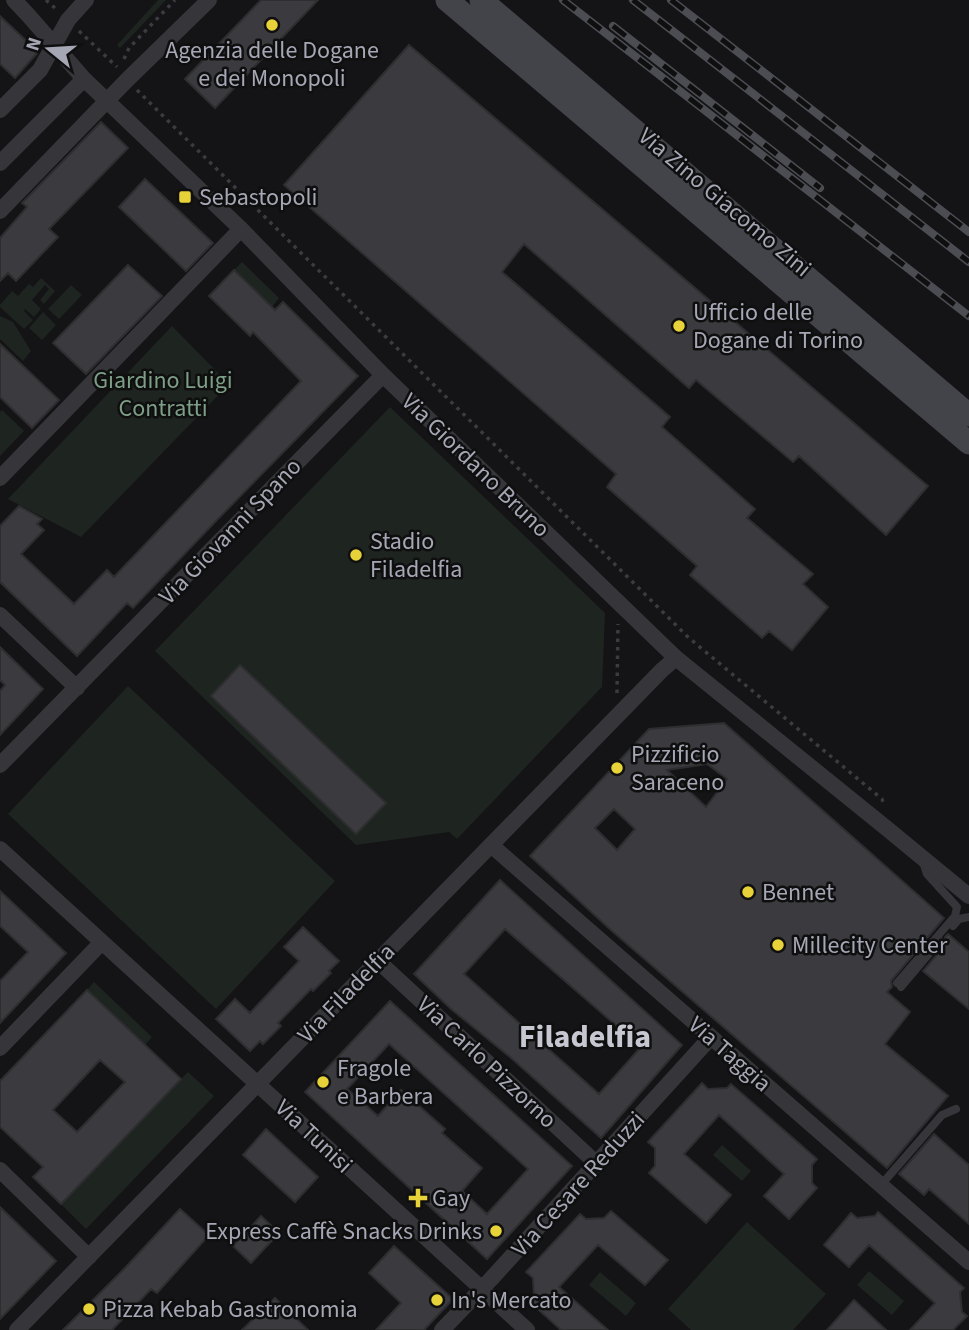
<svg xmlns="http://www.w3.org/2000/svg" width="969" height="1330" font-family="'Source Sans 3',sans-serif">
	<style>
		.green { fill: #1e2520 }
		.building { fill: #3b3b3f; stroke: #2e2e31; stroke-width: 2; fill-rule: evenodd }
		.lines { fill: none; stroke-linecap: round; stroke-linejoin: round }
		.path { stroke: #3b3b41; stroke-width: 3.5; stroke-dasharray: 3.5 5; stroke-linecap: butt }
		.lane { stroke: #35353a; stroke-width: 8 }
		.street { stroke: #35353a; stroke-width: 16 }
		.secondary { stroke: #43434a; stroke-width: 23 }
		.rail-casing { stroke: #4c4c53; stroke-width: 8 }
		.rail { stroke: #0f0f10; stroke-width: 5; stroke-dasharray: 16; stroke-linecap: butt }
		.poi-dot { fill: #e7d339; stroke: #0f0f10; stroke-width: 2.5 }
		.labels { text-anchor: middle; stroke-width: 5; stroke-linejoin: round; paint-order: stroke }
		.poi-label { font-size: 24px; fill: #a6a7b5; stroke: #0f0f10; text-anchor: start }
		.street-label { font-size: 24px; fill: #a6a7b5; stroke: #0f0f10 }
		.park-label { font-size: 24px; fill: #7e9f87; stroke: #0f0f10 }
		.district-label { font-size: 32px; font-weight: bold; fill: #c7c7d1; stroke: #0f0f10 }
	</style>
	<rect width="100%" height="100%" fill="#141315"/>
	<path class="green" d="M158,0H166L120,48L117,45Z
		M242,262L279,298L272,307L234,270Z
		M41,278L55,291L44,304L40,300L49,289L45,285L32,300L41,309L34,317L25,309L24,311L33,320L24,329L0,307V305L12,291L18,296L29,284L33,287Z
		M71,285L82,295L59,319L48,309Z
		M43,312L56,325L42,340L29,328Z
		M0,316L13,322L31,351L23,361L0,339Z
		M172,326L229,384L81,537L8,499Z
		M390,407L605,613L602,687L457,839L449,832L356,845L155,651Z
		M2,410L24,431L0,456V412Z
		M128,686L335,881L216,1009L8,814Z
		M94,982L152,1037L145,1045L87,990Z
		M188,1072L214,1096L86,1229L61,1204Z
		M722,1145L751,1171L742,1181L713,1155Z
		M747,1222L826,1294L793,1330H691L668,1309Z
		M869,1271L904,1301L892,1315L857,1285Z
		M600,1272L636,1303L626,1316L589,1285Z"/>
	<path class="building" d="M261,0H318L215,108L185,79Z
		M0,16L38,52L15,78L0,64Z
		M409,45L928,486L886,535L799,456L793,462L696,380L689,388L524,244L502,272L670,417L662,427L755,509L747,518L813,574L803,584L828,607L792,650L769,631L762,638L690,575L697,566L607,487L616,474L284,185Z
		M101,122L128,148L49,229L58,237L16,281L8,273L0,281V238L27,207L22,203Z
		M145,179L213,243L186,271L119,207Z
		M128,265L162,296L86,374L53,343Z
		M234,270L275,310L283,302L358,376L215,522L133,608L127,603L77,656L0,582V526L19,506L42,519L37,524L44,530L21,554L74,604L107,570L114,577L301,381L253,332L250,336L209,296Z
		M0,344L59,400L32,428L0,397Z
		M0,647L43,689L0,735V691L5,685L0,680Z
		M240,665L386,803L356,834L211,696Z
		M724,723L944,918L891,981L892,987L887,992L910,1012L885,1044L948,1096L887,1168L612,931L530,856L649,729ZM707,764L727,779L706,807L667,770ZM614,809L635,829L617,850L595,828Z
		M500,880L682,1045L601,1138L510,1057L451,1009L414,974ZM505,929L641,1047L599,1094L464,974Z
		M0,891L66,953L0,1023V981L28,952L0,926Z
		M303,927L339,961L329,971L331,973L313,991L311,989L278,1023L281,1026L263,1044L260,1041L250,1051L216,1019L235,999L250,1013L299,961L284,947Z
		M948,934L969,952V1009L923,971L945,945L946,941L945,937Z
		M87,990L181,1079L61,1204L33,1177L43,1167L0,1127V1081ZM100,1060L125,1082L77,1132L53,1110Z
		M390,1001L572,1166L487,1259L305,1092ZM389,1044L528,1169L487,1214L462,1191L482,1168L442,1133L445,1129L401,1090L378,1116L347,1089Z
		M702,1083L708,1089L727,1088L731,1084L817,1159L812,1165V1183L817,1188L789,1219L764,1196L784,1174L719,1115L684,1154L731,1195L706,1223L649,1173L655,1166V1148L648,1142Z
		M266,1129L318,1177L295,1202L243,1155Z
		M934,1134L969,1165V1224L929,1189L924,1195L899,1174Z
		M0,1207L56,1261L0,1319Z
		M180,1209L209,1235L157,1293L151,1289L112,1330H63L125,1268Z
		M611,1211L668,1260L645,1285L598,1245L559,1287L608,1330H561L530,1302L534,1297L533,1278L526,1272L580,1214L586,1219L604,1218Z
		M878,1212L964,1288L960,1292L962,1312L967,1316L953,1330H910L935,1303L869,1245L849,1267L824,1245L851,1213L857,1218L875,1216Z
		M261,1216L279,1233L251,1263L233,1246Z
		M394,1246L453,1299L424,1330H376L401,1303L369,1273Z
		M275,1298L308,1330H242Z
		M854,1300L886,1330H827Z"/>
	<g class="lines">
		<path class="path" d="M46,0L56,9
			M79,31L117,67
			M124,59L129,48L175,0
			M137,90L689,638L882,799L884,805
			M617,693L618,624"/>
		<path class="lane" d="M953,926L959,919L969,917
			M897,983L955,916L957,907L927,874L923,862
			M901,987L940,941
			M881,1185L942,1115L956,1109"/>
		<path class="street" d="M14,0L29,16L84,79L241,229L383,375L676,658L885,827L969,896
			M0,110L40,70L68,20L86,0
			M0,163L84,79
			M0,211L127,80L209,0
			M0,478L241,229
			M0,615L77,688
			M0,765L383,375
			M491,845L969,1262
			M0,849L527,1330
			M378,961L596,1163
			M0,1048L102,942
			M0,1170L89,1257
			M17,1330L662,670L676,658
			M442,1330L492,1278L711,1037"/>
		<path class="secondary" d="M447,0L969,443
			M481,0L969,415"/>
		<defs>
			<path id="rail" d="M563,0L969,316
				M633,0L969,262
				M671,0L969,232
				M613,26L820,188"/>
		</defs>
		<use href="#rail" class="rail-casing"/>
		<use href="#rail" class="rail"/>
	</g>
	<g class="poi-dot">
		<circle cx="272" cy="25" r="7"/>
		<rect x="178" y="190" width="14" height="14" rx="3.5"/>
		<circle cx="679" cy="326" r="7"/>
		<circle cx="356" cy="555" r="7"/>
		<circle cx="617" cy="768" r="7"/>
		<circle cx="748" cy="892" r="7"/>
		<circle cx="778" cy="945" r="7"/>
		<circle cx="323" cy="1082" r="7"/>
		<path d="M414.5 1187.5h7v7h7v7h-7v7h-7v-7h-7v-7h7z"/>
		<circle cx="496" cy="1231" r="7"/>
		<circle cx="437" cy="1300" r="7"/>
		<circle cx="89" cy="1309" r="7"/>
	</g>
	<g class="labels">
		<g class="poi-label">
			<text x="272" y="58" text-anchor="middle">Agenzia delle Dogane<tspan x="272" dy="28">e dei Monopoli</tspan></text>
			<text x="199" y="205">Sebastopoli</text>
			<text x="693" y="320">Ufficio delle<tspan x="693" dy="28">Dogane di Torino</tspan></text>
			<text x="370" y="549">Stadio<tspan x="370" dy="28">Filadelfia</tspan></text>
			<text x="631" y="762">Pizzificio<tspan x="631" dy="28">Saraceno</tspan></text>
			<text x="762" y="900">Bennet</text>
			<text x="792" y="953">Millecity Center</text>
			<text x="337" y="1076">Fragole<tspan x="337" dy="28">e Barbera</tspan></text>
			<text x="432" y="1206">Gay</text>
			<text x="482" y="1239" text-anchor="end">Express Caffè Snacks Drinks</text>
			<text x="451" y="1308">In's Mercato</text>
			<text x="103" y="1317">Pizza Kebab Gastronomia</text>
		</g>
		<g class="street-label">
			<text transform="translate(725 202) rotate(40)" y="8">Via Zino Giacomo Zini</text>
			<text transform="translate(476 465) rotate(44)" y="8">Via Giordano Bruno</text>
			<text transform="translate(230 531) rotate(-46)" y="8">Via Giovanni Spano</text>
			<text transform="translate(346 993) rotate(-46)" y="8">Via Filadelfia</text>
			<text transform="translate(730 1054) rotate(41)" y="8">Via Taggia</text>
			<text transform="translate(487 1062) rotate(43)" y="8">Via Carlo Pizzorno</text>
			<text transform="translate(314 1136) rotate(43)" y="8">Via Tunisi</text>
			<text transform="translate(578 1184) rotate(-48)" y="8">Via Cesare Reduzzi</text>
		</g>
		<g class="park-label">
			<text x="163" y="388">Giardino Luigi<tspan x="163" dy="28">Contratti</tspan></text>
		</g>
		<g class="district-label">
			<text x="585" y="1047">Filadelfia</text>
		</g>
	</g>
	<g transform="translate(49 49) rotate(288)" stroke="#0f0f10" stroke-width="5" paint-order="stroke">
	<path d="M0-5L12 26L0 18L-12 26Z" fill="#a6a7b5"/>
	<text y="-10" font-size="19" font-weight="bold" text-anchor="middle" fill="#a6a7b5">N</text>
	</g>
</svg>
